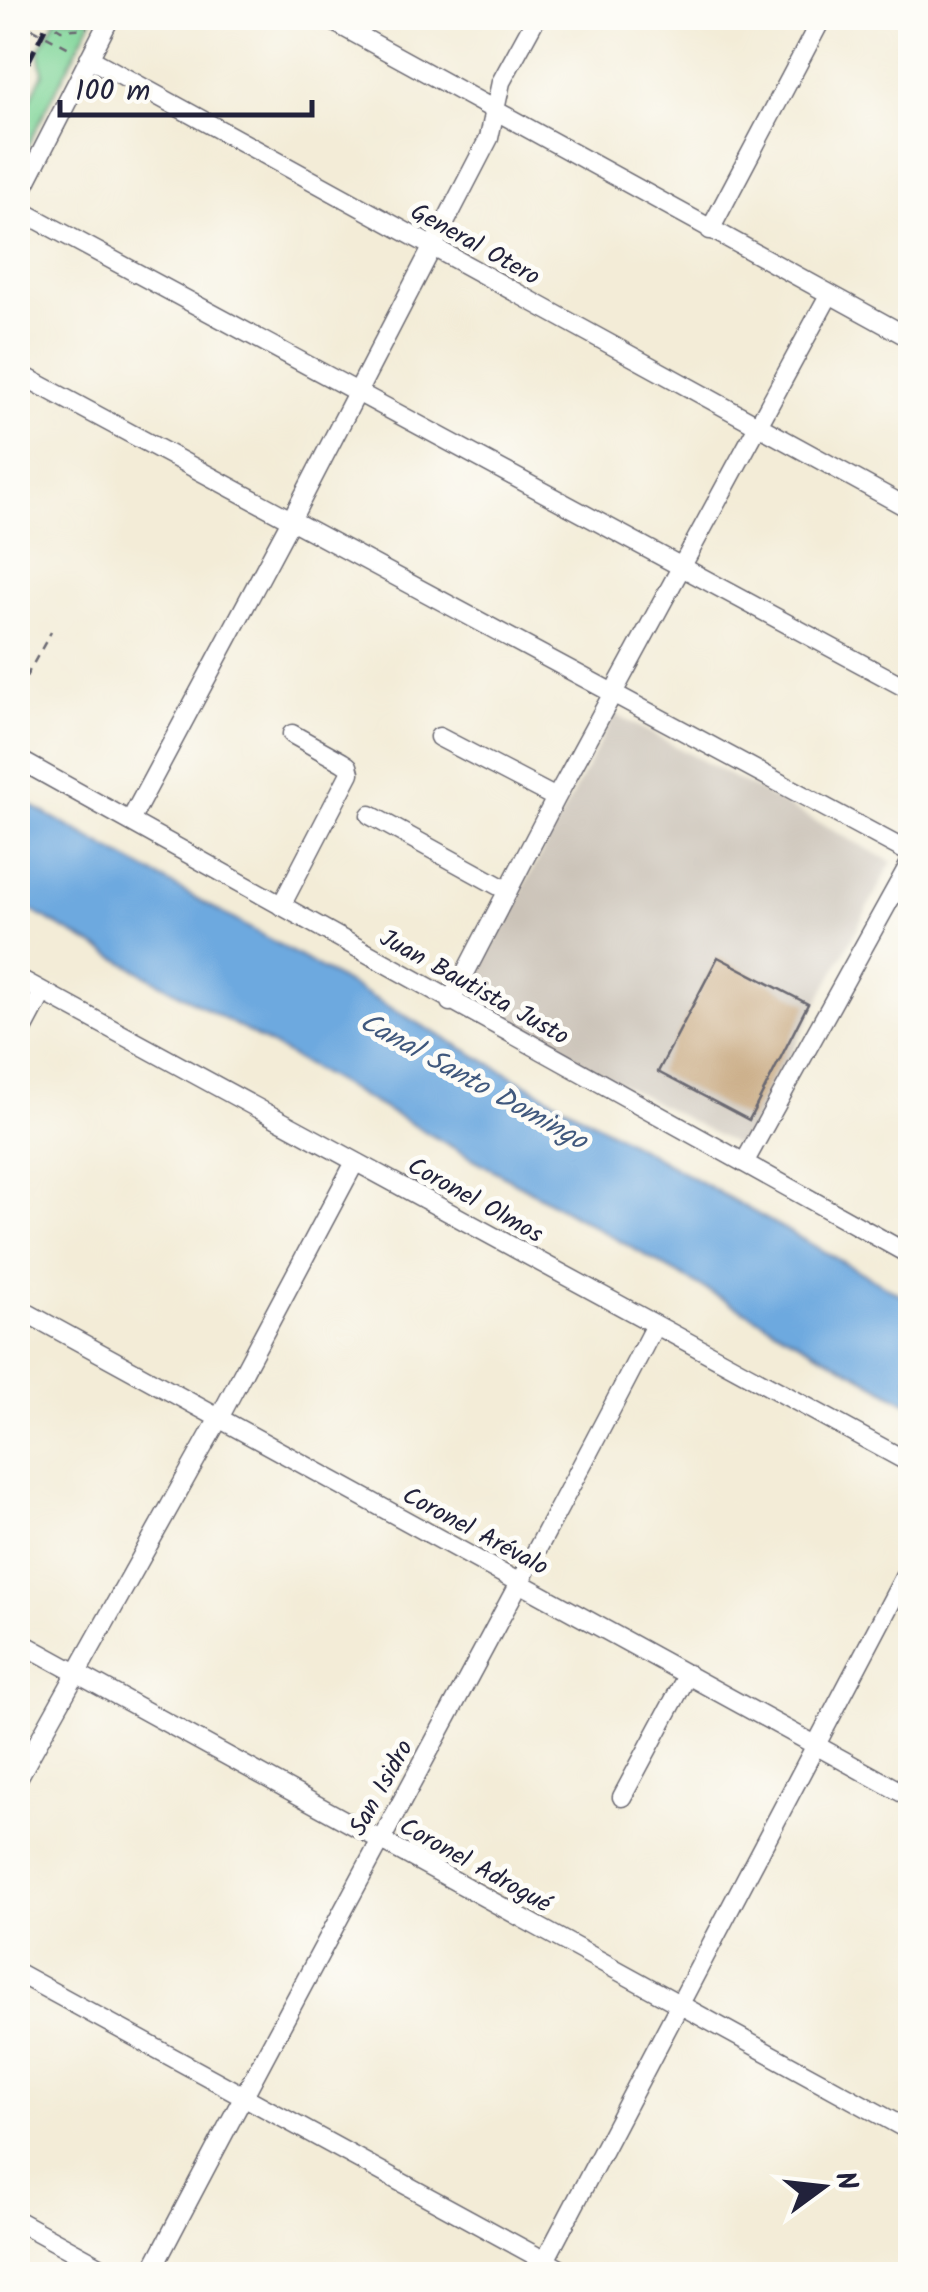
<svg xmlns="http://www.w3.org/2000/svg" width="928" height="2292" font-family="Kalam,sans-serif">
	<style>
		.industrial { fill: #cbc3b8 }
		.green { fill: #80d599; stroke: #517c6a; stroke-width: 2.5 }
		.water { fill: #6da9df; stroke: #48668d; stroke-width: 2.5 }
		.building { fill: #c5a47a }
		.lines { fill: none; stroke-linecap: round; stroke-linejoin: round }
		.minor-casing { stroke: #6b6972; stroke-width: 21 }
		.path { stroke: #6b6972; stroke-width: 2.5; stroke-dasharray: 8 8; stroke-linecap: butt }
		.minor { stroke: #fff; stroke-width: 18 }
		.rail { stroke: #22223b; stroke-width: 5; stroke-dasharray: 15 8; stroke-linecap: butt }
		.labels { text-anchor: middle; stroke-width: 10; stroke-linejoin: round; paint-order: stroke }
		.street-label { font-size: 25px; fill: #22223b; stroke: #fdfcf7 }
		.water-label { font-size: 28px; font-style: italic; fill: #40587d; stroke: #fdfcf7 }
	</style>
	<rect width="100%" height="100%" fill="#fdfcf7"/>
	<filter id="ink" filterUnits="userSpaceOnUse"><feTurbulence type="fractalNoise" baseFrequency=".01" numOctaves="2"/><feDisplacementMap in="SourceGraphic" scale="20" xChannelSelector="R" yChannelSelector="G"/><feConvolveMatrix kernelMatrix="1 2 1 2 8 2 1 2 1" color-interpolation-filters="sRGB"/></filter>
	<filter id="wash" filterUnits="userSpaceOnUse"><feTurbulence type="fractalNoise" baseFrequency=".0048" numOctaves="4" result="noise"/><feDisplacementMap in="SourceGraphic" scale="40" xChannelSelector="R" yChannelSelector="G"/><feGaussianBlur stdDeviation="2.25" result="paint"/><feColorMatrix in="noise" values="0 0 0 0 0 0 0 0 0 0 0 0 0 0 0 0 0 1.4 0 .05"/><feComposite in="paint" operator="in"/></filter>
	<g filter="url(#wash)">
		<rect width="100%" height="100%" fill="#f3ecd7"/>
		<path class="industrial" d="M615,714L892,862L741,1148L464,1000Z"/>
		<path class="green" d="M57,18H93L18,164V124L43,73L39,50Z"/>
		<path class="water" d="M18,798L910,1300V1404L18,903Z"/>
		<g id="blocks">
			<path class="building" d="M718,957L808,1004L749,1120L658,1072Z"/>
		</g>
	</g>
	<g filter="url(#ink)">
		<use href="#blocks" fill-opacity="0" stroke="#6b6972" stroke-width="2.5"/>
		<g class="lines">
			<defs>
				<path id="minor" d="M327,18L910,338
					M89,58L910,509
					M18,198L110,18
					M18,209L910,690
					M710,230L822,18
					M18,373L910,853
					M439,737L556,798
					M18,759L910,1255
					M370,815L508,891
					M130,821L290,522L489,138L501,82L536,18
					M281,906L350,773L348,766L342,762L292,734
					M18,978L910,1463
					M450,1002L556,798L829,295
					M18,1039L43,992
					M744,1163L910,863
					M18,1308L910,1797
					M18,1641L910,2131
					M18,1778L218,1420L355,1162
					M622,1797L688,1674
					M18,1973L569,2274
					M18,2221L114,2274
					M150,2274C315,1956 491,1643 655,1325
					M538,2274L910,1566"/>
			</defs>
			<use href="#minor" class="minor-casing"/>
			<path class="path" d="M42,18L61,30L87,28
				M18,21L75,51
				M18,691L51,632"/>
			<use href="#minor" class="minor"/>
			<path class="rail" d="M18,83L50,18"/>
		</g>
	</g>
	<g class="labels">
		<g class="street-label">
			<text transform="translate(476 243) rotate(29)" y="9">General Otero</text>
			<text transform="translate(475 986) rotate(29)" y="9">Juan Bautista Justo</text>
			<text transform="translate(476 1199) rotate(29)" y="9">Coronel Olmos</text>
			<text transform="translate(476 1530) rotate(28)" y="9">Coronel Arévalo</text>
			<text transform="translate(380 1787) rotate(-61)" y="9">San Isidro</text>
			<text transform="translate(476 1864) rotate(29)" y="9">Coronel Adrogué</text>
		</g>
		<g class="water-label">
			<text transform="translate(474 1080) rotate(29)" y="10">Canal Santo Domingo</text>
		</g>
	</g>
	<rect width="928" height="2292" fill="none" stroke="#fdfcf7" stroke-width="60"/>
	<g transform="translate(823 2187) rotate(75)" stroke="#fdfcf7" stroke-width="8" paint-order="stroke">
	<path d="M0-8L18 38L0 25L-18 38Z" fill="#22223b"/>
	<text y="-15" font-size="28" font-weight="bold" text-anchor="middle" fill="#22223b">N</text>
	</g>
	<path d="M60 100v15h252v-15" fill="none" stroke="#22223b" stroke-width="5"/>
	<text x="75" y="100" font-size="30" fill="#22223b" stroke="#fdfcf7" stroke-width="8" paint-order="stroke">100 m</text>
</svg>
